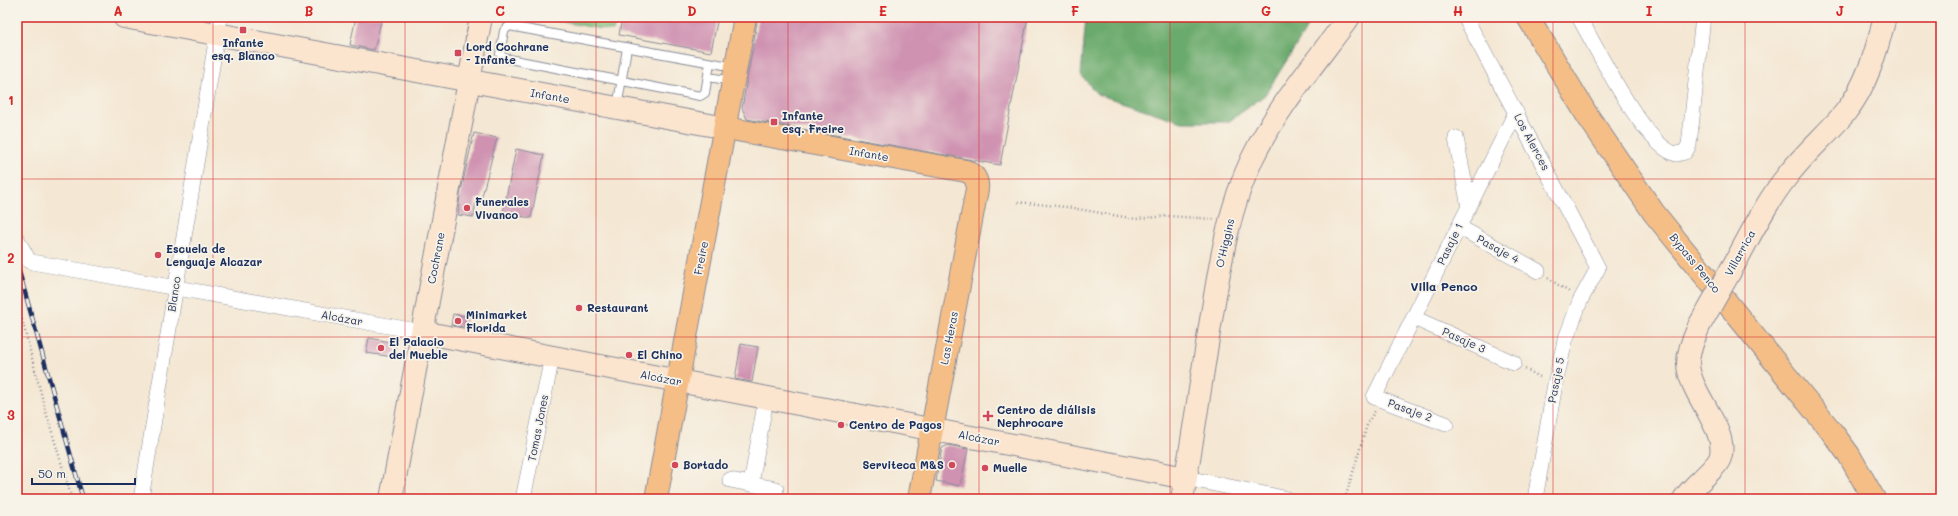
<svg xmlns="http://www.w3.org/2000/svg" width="1958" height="516" font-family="Mali,sans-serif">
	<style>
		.green { fill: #84c57d; stroke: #507a6e }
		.forest { fill: #6baa6c; stroke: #436c65 }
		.building { fill: #cf92b1 }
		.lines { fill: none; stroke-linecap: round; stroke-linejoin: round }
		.lane-casing { stroke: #888b98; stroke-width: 10 }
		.street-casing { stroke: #888b98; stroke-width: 16 }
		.secondary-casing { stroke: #888b98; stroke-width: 24 }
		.primary-casing { stroke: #888b98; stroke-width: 24 }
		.path { stroke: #888b98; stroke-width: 2.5; stroke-dasharray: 1 3; stroke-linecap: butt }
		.lane { stroke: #fff; stroke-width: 8 }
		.street { stroke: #fff; stroke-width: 15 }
		.secondary { stroke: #fbe5cf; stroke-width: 22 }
		.primary { stroke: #f6be87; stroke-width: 22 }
		.rail-casing { stroke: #1b2f5e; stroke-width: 4.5 }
		.rail { stroke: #f7f3e8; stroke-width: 3; stroke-dasharray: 9; stroke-linecap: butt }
		.secondary-bridge-casing { stroke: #888b98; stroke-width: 24; stroke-linecap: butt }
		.secondary-bridge { stroke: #fbe5cf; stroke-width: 22 }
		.grid { fill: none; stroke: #d62828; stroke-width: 1; stroke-opacity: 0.55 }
		.poi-dot { fill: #d1495b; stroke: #f7f3e8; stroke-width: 1.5 }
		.labels { text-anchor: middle; stroke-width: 3.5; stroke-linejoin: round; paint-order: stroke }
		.poi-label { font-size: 11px; font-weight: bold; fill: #1b2f5e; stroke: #f7f3e8; text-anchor: start }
		.street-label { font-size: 11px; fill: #1b2f5e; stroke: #f7f3e8 }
		.neighbourhood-label { font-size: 12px; font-weight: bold; fill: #1b2f5e; stroke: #f7f3e8 }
		.neatline { fill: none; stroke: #d62828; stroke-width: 1.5 }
		.grid-label { font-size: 13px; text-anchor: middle; font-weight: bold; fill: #d62828 }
	</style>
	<rect width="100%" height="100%" fill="#f7f3e8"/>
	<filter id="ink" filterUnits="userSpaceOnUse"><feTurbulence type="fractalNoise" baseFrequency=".025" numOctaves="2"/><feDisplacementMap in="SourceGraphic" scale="8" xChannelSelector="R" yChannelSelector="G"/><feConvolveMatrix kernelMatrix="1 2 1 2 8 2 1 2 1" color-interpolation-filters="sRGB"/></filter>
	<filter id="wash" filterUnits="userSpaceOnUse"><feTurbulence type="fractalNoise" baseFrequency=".012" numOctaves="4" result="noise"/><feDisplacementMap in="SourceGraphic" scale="16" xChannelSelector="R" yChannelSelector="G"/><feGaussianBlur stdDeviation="0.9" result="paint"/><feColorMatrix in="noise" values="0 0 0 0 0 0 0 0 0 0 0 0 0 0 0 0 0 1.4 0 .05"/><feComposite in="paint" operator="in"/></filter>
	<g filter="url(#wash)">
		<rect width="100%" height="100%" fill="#f4e7d3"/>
		<path class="green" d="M536,17H616L613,31Z"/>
		<path class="forest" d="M1086,17H1314L1265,95L1228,122H1182L1097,94L1081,75Z"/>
		<g id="blocks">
			<path class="building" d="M356,17H382L374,50L350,45Z
				M622,17H718L711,52L619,35Z
				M758,17H1028L1000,165L747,119L742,108Z
				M474,133L497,138L481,200L476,199L474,217L458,215L460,195Z
				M516,149L544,155L531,218L503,213Z
				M453,314L466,316L464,327L451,325Z
				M369,338L396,343L394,357L366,353Z
				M741,344L758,347L752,382L735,379Z
				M948,445L968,449L960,486L936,481L942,448Z"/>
		</g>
	</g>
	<g filter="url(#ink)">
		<use href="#blocks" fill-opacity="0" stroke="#888b98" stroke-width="1"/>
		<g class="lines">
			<defs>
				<path id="lane" d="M710,63L705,93L700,96L504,58L500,54L504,31L509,26L735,67
					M708,77L733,81
					M617,108L627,48"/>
				<path id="street" d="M1465,17L1598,268L1580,301L1565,341L1555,384L1535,499
					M1579,17C1595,45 1646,150 1677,154L1685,152L1689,145L1703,17
					M1456,138L1469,207
					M1459,227L1538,271
					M17,239L29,261L32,262L422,332
					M1414,318L1514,363
					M1446,424L1374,397L1516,112
					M1186,478L1288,499
					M730,480L776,489
					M751,484L766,398
					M141,499L220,17
					M523,499L552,357"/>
				<path id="secondary" d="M124,17L726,128
					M1736,261C1752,232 1767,201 1788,175C1805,153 1826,135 1844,114C1867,86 1876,52 1885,17
					M422,332L1186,478
					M391,499L481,17
					M1182,499C1193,440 1201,380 1211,320C1220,265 1228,210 1252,159C1276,109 1316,62 1349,17
					M1684,499C1692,486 1716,469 1720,458C1730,432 1689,393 1688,364C1688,350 1694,339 1699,326"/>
				<path id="primary" d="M1528,17L1587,115L1654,213L1832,432L1849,455L1874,499
					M726,128L966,171C974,174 978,180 977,189L919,499
					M656,499L745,17"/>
			</defs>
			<use href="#lane" class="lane-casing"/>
			<use href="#street" class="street-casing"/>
			<use href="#secondary" class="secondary-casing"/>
			<use href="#primary" class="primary-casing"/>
			<path class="path" d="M1018,202L1066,207L1136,219L1168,216L1214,219
				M1548,278L1569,292
				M17,300L45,409L72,499
				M1525,369L1542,378
				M1345,499L1368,422L1375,411"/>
			<use href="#lane" class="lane"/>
			<use href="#street" class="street"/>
			<use href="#secondary" class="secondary"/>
			<use href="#primary" class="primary"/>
			<defs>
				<path id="rail" d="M17,264L83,499"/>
			</defs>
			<use href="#rail" class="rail-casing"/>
			<use href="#rail" class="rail"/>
			<defs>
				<path id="secondary-bridge" d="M1699,326L1736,261"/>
			</defs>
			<use href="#secondary-bridge" class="secondary-bridge-casing"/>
			<use href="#secondary-bridge" class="secondary-bridge"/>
		</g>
	</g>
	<path class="grid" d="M213,17V499M405,17V499M596,17V499M788,17V499M979,17V499M1170,17V499M1362,17V499M1553,17V499M1745,17V499M17,179H1941M17,337H1941"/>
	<g class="poi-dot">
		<rect x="239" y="26" width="8" height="8" rx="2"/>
		<rect x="454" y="49" width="8" height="8" rx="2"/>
		<rect x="770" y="118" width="8" height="8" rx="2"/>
		<circle cx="467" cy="208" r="4"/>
		<circle cx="158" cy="255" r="4"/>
		<circle cx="579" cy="308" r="4"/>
		<circle cx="458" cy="321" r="4"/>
		<circle cx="381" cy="348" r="4"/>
		<circle cx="629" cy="355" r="4"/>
		<path d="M986 410h4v4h4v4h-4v4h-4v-4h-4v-4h4z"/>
		<circle cx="841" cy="425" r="4"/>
		<circle cx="675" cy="465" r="4"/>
		<circle cx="952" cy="465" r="4"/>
		<circle cx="985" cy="468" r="4"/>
	</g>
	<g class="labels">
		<g class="poi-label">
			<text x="243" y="47" text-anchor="middle">Infante<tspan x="243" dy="13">esq. Blanco</tspan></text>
			<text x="466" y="51">Lord Cochrane<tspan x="466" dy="13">- Infante</tspan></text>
			<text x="782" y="120">Infante<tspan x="782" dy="13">esq. Freire</tspan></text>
			<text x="475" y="206">Funerales<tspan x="475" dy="13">Vivanco</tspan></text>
			<text x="166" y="253">Escuela de<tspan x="166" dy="13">Lenguaje Alcazar</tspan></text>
			<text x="587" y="312">Restaurant</text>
			<text x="466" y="319">Minimarket<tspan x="466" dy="13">Florida</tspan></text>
			<text x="389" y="346">El Palacio<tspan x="389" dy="13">del Mueble</tspan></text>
			<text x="637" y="359">El Chino</text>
			<text x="997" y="414">Centro de diálisis<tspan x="997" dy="13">Nephrocare</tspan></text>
			<text x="849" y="429">Centro de Pagos</text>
			<text x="683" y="469">Bortado</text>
			<text x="944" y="469" text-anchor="end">Serviteca M&amp;S</text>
			<text x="993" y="472">Muelle</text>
		</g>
		<g class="street-label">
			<text transform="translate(550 96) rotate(10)" y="4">Infante</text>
			<text transform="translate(1532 142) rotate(62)" y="4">Los Alerces</text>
			<text transform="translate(869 154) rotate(10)" y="4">Infante</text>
			<text transform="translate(1225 243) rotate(-77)" y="4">O'Higgins</text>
			<text transform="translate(1450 244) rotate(-64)" y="4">Pasaje 1</text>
			<text transform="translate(1498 249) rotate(29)" y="4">Pasaje 4</text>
			<text transform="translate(1740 253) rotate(-61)" y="4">Villarrica</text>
			<text transform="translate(436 258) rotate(-79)" y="4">Cochrane</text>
			<text transform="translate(701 258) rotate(-79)" y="4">Freire</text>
			<text transform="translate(1695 263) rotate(51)" y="4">Bypass Penco</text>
			<text transform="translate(174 294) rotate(-81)" y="4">Blanco</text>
			<text transform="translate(342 318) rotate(10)" y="4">Alcázar</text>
			<text transform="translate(949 338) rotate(-79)" y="4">Las Heras</text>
			<text transform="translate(1464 340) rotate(24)" y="4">Pasaje 3</text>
			<text transform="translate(661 378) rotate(11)" y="4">Alcázar</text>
			<text transform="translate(1556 380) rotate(-79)" y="4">Pasaje 5</text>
			<text transform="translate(1410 410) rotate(20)" y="4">Pasaje 2</text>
			<text transform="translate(538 428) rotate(-79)" y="4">Tomas Jones</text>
			<text transform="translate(979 438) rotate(11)" y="4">Alcázar</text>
		</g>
		<g class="neighbourhood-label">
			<text x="1444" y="291">Villa Penco</text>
		</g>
	</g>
	<rect width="1958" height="516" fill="none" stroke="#f7f3e8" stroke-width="44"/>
	<path d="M32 478v6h103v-6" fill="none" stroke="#1b2f5e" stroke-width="2"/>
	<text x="38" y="478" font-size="12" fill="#1b2f5e" stroke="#f7f3e8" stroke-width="3" paint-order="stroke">50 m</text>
	<rect x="22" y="22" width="1914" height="472" class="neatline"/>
	<g class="grid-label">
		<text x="118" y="16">A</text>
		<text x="309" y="16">B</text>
		<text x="500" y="16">C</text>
		<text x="692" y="16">D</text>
		<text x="883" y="16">E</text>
		<text x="1075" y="16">F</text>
		<text x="1266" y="16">G</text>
		<text x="1458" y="16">H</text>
		<text x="1649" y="16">I</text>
		<text x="1840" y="16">J</text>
		<text x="11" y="105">1</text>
		<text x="11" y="263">2</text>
		<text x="11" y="420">3</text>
	</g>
</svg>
